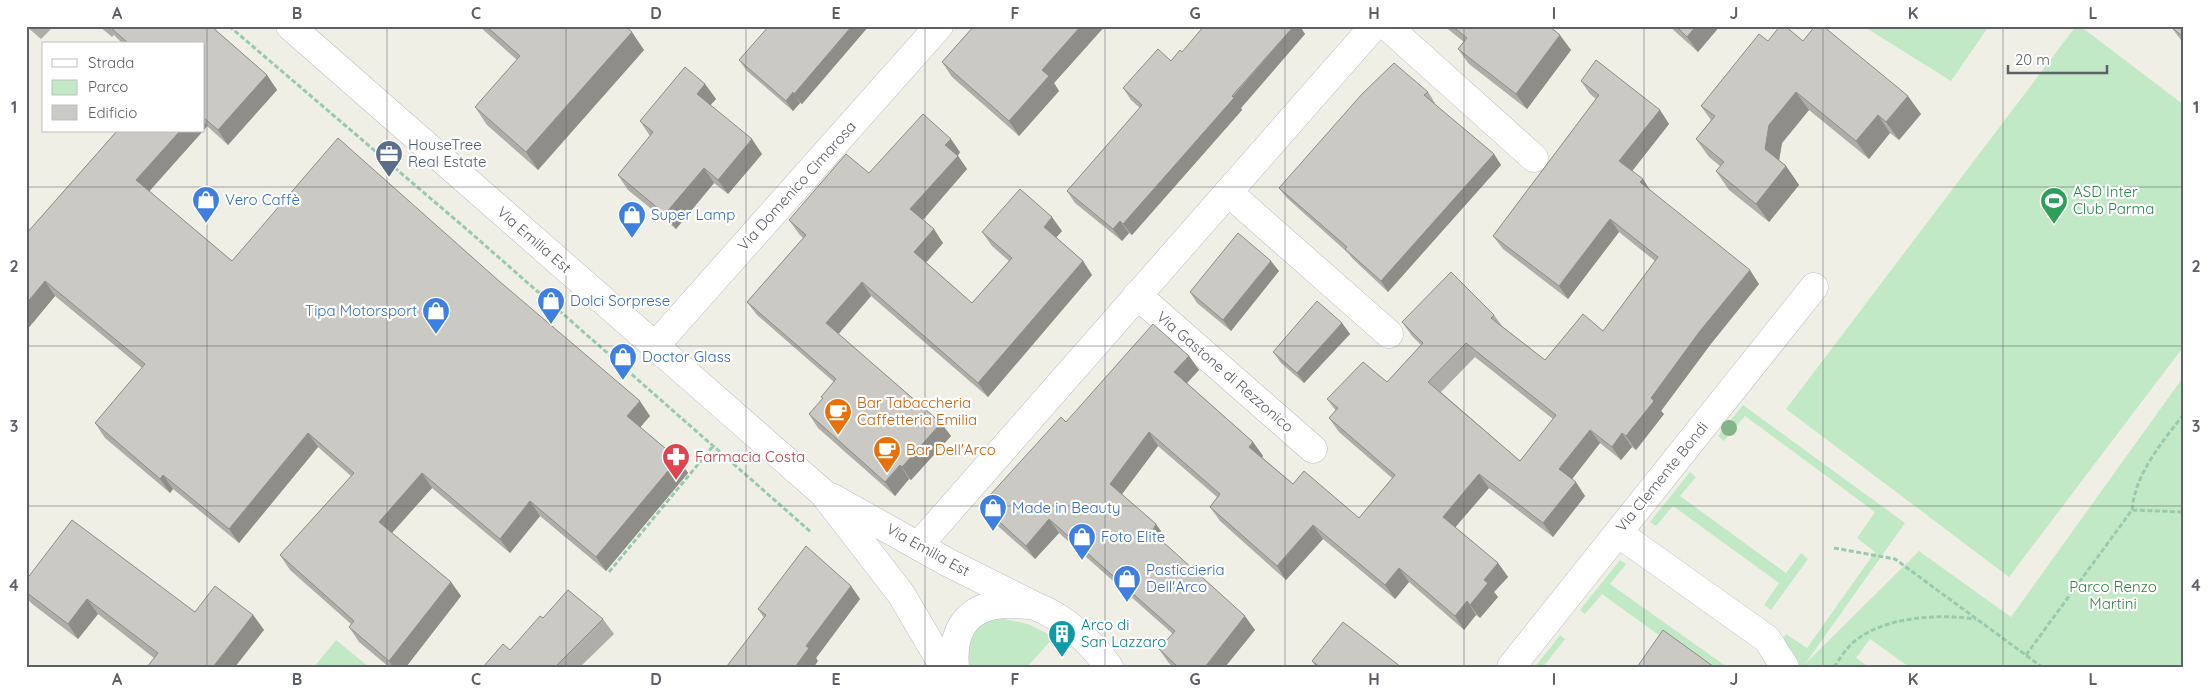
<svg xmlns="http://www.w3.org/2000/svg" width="2210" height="693" font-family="Quicksand,sans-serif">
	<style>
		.green { fill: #c1e9c6 }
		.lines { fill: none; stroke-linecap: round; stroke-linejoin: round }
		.minor-casing { stroke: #babdc2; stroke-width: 29 }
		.secondary-casing { stroke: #bbbdc4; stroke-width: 29 }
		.path { stroke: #9acaae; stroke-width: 3; stroke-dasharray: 5 2.5; stroke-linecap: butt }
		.minor { stroke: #fff; stroke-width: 28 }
		.secondary { stroke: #fff; stroke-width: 28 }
		.tree { fill: #86b489 }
		.wall { fill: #afada8; fill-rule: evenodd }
		.shaded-wall { fill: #8e8d88 }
		.building { fill: #cbc9c3; stroke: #8e8d88; fill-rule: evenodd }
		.grid { fill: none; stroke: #5d6067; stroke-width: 1; stroke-opacity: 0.55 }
		.labels { text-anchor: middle; stroke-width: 4.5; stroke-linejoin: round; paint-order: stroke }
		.service-label { font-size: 15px; fill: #4e5e75; stroke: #fff; text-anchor: start }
		.street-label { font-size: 15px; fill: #5d6067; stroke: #fff }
		.leisure-label { font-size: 15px; fill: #27864d; stroke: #fff; text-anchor: start }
		.shop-label { font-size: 15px; fill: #366cbe; stroke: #fff; text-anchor: start }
		.food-label { font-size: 15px; fill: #c56008; stroke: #fff; text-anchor: start }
		.health-label { font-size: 15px; fill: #be3a42; stroke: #fff; text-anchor: start }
		.park-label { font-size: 15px; fill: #30833d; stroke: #fff }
		.culture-label { font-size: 15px; fill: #0d838f; stroke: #fff; text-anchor: start }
		.neatline { fill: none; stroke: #5d6067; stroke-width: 2 }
		.grid-label { font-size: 16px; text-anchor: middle; font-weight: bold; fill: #5d6067 }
	</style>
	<rect width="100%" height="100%" fill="#f0efe6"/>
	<path class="green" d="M1863,26H1989L1951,81Z
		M2076,26H2080L2184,105V346L2009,577L1786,409Z
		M2184,376V667H1909L1870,639L1856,658L1866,665L1865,667H1802L1797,663L1783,639L1786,634L1807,648L1875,552L1857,538L1875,512L1745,416L1724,441L1718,436L1743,405L1905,523L1805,664L1919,551L2011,617Z
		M1690,472L1696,477L1680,496L1786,573L1801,553L1808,559L1771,610L1764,605L1779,583L1673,506L1656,526L1650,522Z
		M1620,560L1626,564L1610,584L1727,667H1703L1602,594L1585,614L1580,610Z
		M999,618L1028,624L1054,637L1027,667H967C966,661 964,652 965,646C969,631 985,620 999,618Z
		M1560,635L1565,639L1543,667H1535Z
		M336,640L369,667H314Z"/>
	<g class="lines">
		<defs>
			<path id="minor" d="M1387,26L1534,158
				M1228,192L1389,334
				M1137,295L1313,449
				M655,346L939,26
				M1618,533L1767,639L1785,667
				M918,546L1374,26
				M1511,667L1814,287"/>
			<path id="secondary" d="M290,26L823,493L901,594L944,667
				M831,497L947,562L1033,605
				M955,667C951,626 971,603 1012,604C1019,605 1028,604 1035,606C1065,618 1090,641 1109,667"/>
		</defs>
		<use href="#minor" class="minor-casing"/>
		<use href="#secondary" class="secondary-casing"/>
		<path class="path" d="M229,26L471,233L812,533
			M2132,510C2135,474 2162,442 2184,414
			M1834,548L1895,559L2042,667
			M609,572L714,445
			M2026,655L2132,510L2184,512
			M1834,667C1840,658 1847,647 1856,640C1888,616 1938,614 1976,619"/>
		<use href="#minor" class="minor"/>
		<use href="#secondary" class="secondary"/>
	</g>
	<circle class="tree" cx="1729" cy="428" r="8"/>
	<path class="wall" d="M26,26H54L41,39Z
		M99,26H211L267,75L277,90L228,145L207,126L204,130V44H123L114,35L112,37Z
		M479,26H625L644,50L538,170L487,125L475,107L517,60Z
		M769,26H867L868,27L802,104L800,103L793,111L747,71L739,60Z
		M974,26H1105L1054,83L1059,91L1019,136L952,77L942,62Z
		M1444,26H1549L1571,50L1527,109L1469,64L1458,49L1464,42Z
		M1669,26H1720L1698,52Z
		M2184,26V44L2172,28Z
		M1301,28L1305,34L1241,108L1242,110L1132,235L1129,233L1122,241L1075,203L1067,191L1140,108L1131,100L1123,88L1171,61L1182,52Z
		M1768,41H1803L1921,114L1899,140L1890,133L1869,159L1809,110L1782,143L1779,160L1786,166L1799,185L1769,222L1729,190L1716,171L1720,166L1709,157L1696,139L1711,120L1701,106Z
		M1581,81L1660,110L1669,124L1632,171L1651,191L1759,284L1710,345L1661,411L1664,414L1636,450L1632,447L1621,460L1600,443L1572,479L1585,496L1553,537L1489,488L1455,527L1498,563L1508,577L1494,592L1498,597L1480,618L1476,615L1464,630L1409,582L1395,599L1323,539L1286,580L1220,521L1210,507L1217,497L1158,446L1122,494L1166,538L1163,543L1255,630L1225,667H1173L1168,662L1159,649L1173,634L1059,533L1035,559L990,519L981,505L1066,422L1189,356L1199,370L1187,383L1253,442L1263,456L1262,457L1293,484L1359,518L1392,478L1339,432L1329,418L1336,411L1327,399L1387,382L1421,345L1412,336L1402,322L1494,315L1503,327L1545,360L1603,331L1655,261L1619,232L1568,299L1503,249L1493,236L1596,99L1590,94ZM1475,357L1553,419L1520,461L1441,392Z
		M705,84L716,99L710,105L762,154L728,194L714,183L676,229L628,190L618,175L650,136L640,121Z
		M1428,92L1435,103L1434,104L1494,154L1501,165L1388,292L1353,259L1348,253L1287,198L1279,188Z
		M117,131H203L149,191L232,261L650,416L640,427L678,459L688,473L606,571L540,516L510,553L432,488L392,533L451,582L461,596L406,667H389L359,642L349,627L351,624L290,570L280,555L351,476L318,447L239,543L173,489L170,493L105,438L95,423L142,368L55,296L26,331V234Z
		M960,152L958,156L967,169L923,220L943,243L926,262L972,303L1009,261L992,246L982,232L1062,231L1056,237L1083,261L1092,275L988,397L871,296L838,334L941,423L951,436L911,480L909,479L895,496L818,428L809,414L823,399L821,397L834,382L757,315L747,302L803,238L799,234L789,220L869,173Z
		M1279,271L1231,331L1197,303L1190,292Z
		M1342,323L1350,334L1304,383L1281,363L1273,352Z
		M26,580L195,612L253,615L264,630L154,658L98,614L78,639L31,603L26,596Z
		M851,586L860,599L816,658L818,661L764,618L758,609Z
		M543,618L603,619L614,634L580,667H483L510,650Z
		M1312,661L1401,667H1316Z"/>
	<path class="shaded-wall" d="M852,26H867L868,27L802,104L794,94Z
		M1081,26H1105L1054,83L1059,91L1019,136L1009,121L1042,70Z
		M1294,26H1303L1301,28L1305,34L1241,108L1242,110L1132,235L1123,224Z
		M1696,26H1720L1698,52L1687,37Z
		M632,32L644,50L538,170L526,152Z
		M1560,35L1571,50L1527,109L1516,94Z
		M267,75L277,90L228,145L218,130Z
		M705,84L716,99L707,109L697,94Z
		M793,92L800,103L793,111L786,101Z
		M1796,92L1809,110L1782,143L1778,167L1765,149L1769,125Z
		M1908,96L1921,114L1899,140L1886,122Z
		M1660,110L1669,124L1629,175L1619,161Z
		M1878,115L1890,133L1869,159L1856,141Z
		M204,122L207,126L204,130Z
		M180,131H203L146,195L136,180Z
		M752,139L762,154L728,194L718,180Z
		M951,139L960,152L955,159L945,145Z
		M1494,154L1501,165L1388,292L1381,281Z
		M958,156L967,169L920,223L910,209Z
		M1786,166L1799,185L1769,222L1756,204Z
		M704,168L714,183L676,229L665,214Z
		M1643,179L1652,193L1640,182Z
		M1052,217L1062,231L1054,240L1044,227Z
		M1610,219L1619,232L1568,299L1559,286Z
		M1120,221L1129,233L1122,241L1113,229Z
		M934,229L943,243L924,265L914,252Z
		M1083,261L1092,275L988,397L978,383Z
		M1271,261L1279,271L1231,331L1223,320Z
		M1750,270L1759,284L1710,345L1661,411L1664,414L1636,450L1626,436L1651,398L1700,331Z
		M45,281L55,296L26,331V304Z
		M862,282L871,296L836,337L826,323Z
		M1342,323L1350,334L1304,383L1297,373Z
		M1189,356L1199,370L1184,386L1174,372Z
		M640,401L650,416L637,431L627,416Z
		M941,423L951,436L911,480L902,467Z
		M1590,430L1600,443L1569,483L1559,469Z
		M1149,432L1158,446L1119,498L1110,484Z
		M308,433L318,447L239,543L229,529Z
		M1622,433L1632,447L1621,460L1612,447Z
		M1253,442L1263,456L1259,461L1249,447Z
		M678,459L688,473L606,571L596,557Z
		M900,465L909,479L895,496L885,482Z
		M422,473L432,488L389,536L379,522Z
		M1479,474L1489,488L1453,530L1443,517Z
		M163,475L173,489L170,493L160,479Z
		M1576,482L1585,496L1553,537L1543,523Z
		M530,501L540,516L510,553L500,539Z
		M1049,519L1059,533L1035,559L1026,546Z
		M1156,524L1166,538L1162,546L1152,532Z
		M1313,525L1323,539L1286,580L1277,566Z
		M1498,563L1508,577L1494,592L1498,597L1480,618L1470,605L1484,580Z
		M1399,568L1409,582L1395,599L1385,585Z
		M451,582L461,596L406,667H393L389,661Z
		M851,586L860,599L816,658L818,661L814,667H795L806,646Z
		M87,599L98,614L78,639L68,624Z
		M1467,601L1476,615L1464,630L1455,616Z
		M253,615L264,630L235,667H213Z
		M1245,616L1255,630L1225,667H1205Z"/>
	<path class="building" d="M109,26H211L267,75L218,130L204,118V44H129Z
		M486,26H625L632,32L526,152L475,107L520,56Z
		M769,26H852L794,94L793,92L786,101L739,60Z
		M974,26H1081L1042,70L1049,76L1009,121L942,62Z
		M1204,26H1294L1232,96L1234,98L1123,224L1120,221L1113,229L1067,191L1142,105L1123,88L1158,49L1171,61L1180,50L1182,52Z
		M1452,26H1549L1560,35L1516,94L1458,49L1467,38Z
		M1676,26H1696L1687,37Z
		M1780,26H1785L1803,41L1815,26H1823L1908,96L1886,122L1878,115L1856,141L1796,92L1769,125L1765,149L1786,166L1756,204L1716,171L1724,162L1696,139L1715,116L1701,106L1759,34L1768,41Z
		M2174,26H2184V37L2172,28Z
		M1596,60L1660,110L1619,161L1643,179L1640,182L1750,270L1700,331L1651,398L1654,401L1626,436L1622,433L1612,447L1590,430L1559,469L1576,482L1543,523L1479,474L1443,517L1498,563L1484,580L1488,583L1470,605L1467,601L1455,616L1399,568L1385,585L1313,525L1277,566L1210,507L1220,494L1149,432L1110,484L1156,524L1152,532L1245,616L1205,667H1178L1159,649L1175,631L1049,519L1026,546L981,505L1061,417L1066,422L1153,324L1189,356L1174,372L1253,442L1249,447L1293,484L1304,471L1359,518L1395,475L1329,418L1338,408L1327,399L1363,362L1387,382L1423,343L1402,322L1451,272L1494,315L1491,318L1545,360L1583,314L1603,331L1658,257L1610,219L1559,286L1493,236L1599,95L1581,81ZM1466,343L1556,415L1520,461L1428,382Z
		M1394,63L1428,92L1424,95L1494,154L1381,281L1345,249L1347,247L1279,188L1362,94Z
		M685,67L705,84L697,94L752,139L718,180L704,168L665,214L618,175L653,132L640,121Z
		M923,114L951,139L945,145L958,156L910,209L934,229L914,252L972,303L1012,258L982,232L1020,189L1052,217L1044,227L1083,261L978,383L862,282L826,323L941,423L902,467L900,465L885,482L809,414L823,398L821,397L836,379L747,302L806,235L789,220L846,154L869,173Z
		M117,131H180L136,180L232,261L338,138L499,281L640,401L627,416L678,459L596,557L530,501L500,539L422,473L379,522L451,582L389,661L349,627L354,621L280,555L354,473L308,433L229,529L163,475L160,479L95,423L145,364L45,281L26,304V234Z
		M1238,233L1271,261L1223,320L1190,292Z
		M1317,301L1342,323L1297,373L1273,352Z
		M72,520L195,612L215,586L253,615L213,667H147L158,653L87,599L68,624L26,592V580Z
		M806,546L851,586L806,646L809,648L795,667H729L727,666L766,615L758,609Z
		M568,590L603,619L555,667H483L503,644L510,650L540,616L543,618Z
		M1343,622L1401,667H1320L1312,661Z
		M1663,630L1714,667H1637Z"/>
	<path class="grid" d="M207,26V667M387,26V667M566,26V667M746,26V667M925,26V667M1105,26V667M1285,26V667M1464,26V667M1644,26V667M1823,26V667M2003,26V667M26,187H2184M26,346H2184M26,506H2184"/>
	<defs>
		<symbol id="office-pin" viewBox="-11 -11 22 30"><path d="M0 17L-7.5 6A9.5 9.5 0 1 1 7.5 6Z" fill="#5c6f8a" stroke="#fff"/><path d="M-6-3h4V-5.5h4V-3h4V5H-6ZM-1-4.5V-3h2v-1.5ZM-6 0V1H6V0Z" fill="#fff"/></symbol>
		<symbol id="shop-pin" viewBox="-11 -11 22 30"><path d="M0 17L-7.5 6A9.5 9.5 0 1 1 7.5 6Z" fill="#3f7fe0" stroke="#fff"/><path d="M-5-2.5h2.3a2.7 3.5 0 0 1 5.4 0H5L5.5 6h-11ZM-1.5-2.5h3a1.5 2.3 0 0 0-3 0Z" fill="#fff"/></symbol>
		<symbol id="stadium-pin" viewBox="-11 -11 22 30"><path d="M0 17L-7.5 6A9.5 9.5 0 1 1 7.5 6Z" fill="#2e9e5b" stroke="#fff"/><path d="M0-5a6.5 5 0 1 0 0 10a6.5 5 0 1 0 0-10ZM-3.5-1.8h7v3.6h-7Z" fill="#fff"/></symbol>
		<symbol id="cafe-pin" viewBox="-11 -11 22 30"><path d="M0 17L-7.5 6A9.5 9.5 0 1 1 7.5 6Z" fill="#e8710a" stroke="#fff"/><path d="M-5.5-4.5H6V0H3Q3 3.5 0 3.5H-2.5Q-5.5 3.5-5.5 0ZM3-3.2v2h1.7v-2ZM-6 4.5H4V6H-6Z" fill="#fff"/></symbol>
		<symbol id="pharmacy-pin" viewBox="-11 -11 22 30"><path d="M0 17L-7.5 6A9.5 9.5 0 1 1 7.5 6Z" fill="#e0444e" stroke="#fff"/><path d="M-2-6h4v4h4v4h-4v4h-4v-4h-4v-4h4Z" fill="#fff"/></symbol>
		<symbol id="building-pin" viewBox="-11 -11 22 30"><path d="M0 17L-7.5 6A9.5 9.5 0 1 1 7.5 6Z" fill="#0f9aa8" stroke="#fff"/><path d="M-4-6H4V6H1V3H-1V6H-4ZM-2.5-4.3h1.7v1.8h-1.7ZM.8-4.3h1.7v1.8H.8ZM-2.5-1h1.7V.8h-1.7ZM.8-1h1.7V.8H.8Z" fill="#fff"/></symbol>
	</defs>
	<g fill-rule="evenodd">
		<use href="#office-pin" x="373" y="138" width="32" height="43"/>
		<use href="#shop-pin" x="190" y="184" width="32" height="43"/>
		<use href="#stadium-pin" x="2038" y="185" width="32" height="43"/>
		<use href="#shop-pin" x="616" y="199" width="32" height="43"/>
		<use href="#shop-pin" x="535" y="285" width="32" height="43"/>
		<use href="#shop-pin" x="420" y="295" width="32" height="43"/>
		<use href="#shop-pin" x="607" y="341" width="32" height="43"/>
		<use href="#cafe-pin" x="822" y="396" width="32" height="43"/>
		<use href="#cafe-pin" x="871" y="434" width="32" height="43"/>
		<use href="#pharmacy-pin" x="660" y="441" width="32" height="43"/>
		<use href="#shop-pin" x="977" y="492" width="32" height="43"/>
		<use href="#shop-pin" x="1066" y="521" width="32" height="43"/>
		<use href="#shop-pin" x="1111" y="563" width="32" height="43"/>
		<use href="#building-pin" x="1046" y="618" width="32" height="43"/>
	</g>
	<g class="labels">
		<g class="service-label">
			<text x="408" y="150">HouseTree<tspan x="408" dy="17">Real Estate</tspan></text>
		</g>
		<g class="street-label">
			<text transform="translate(797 186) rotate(-48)" y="5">Via Domenico Cimarosa</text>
			<text transform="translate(534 240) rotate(41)" y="5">Via Emilia Est</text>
			<text transform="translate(1225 372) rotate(41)" y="5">Via Gastone di Rezzonico</text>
			<text transform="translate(1662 477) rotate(-51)" y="5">Via Clemente Bondi</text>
			<text transform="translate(928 550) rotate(29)" y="5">Via Emilia Est</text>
		</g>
		<g class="leisure-label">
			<text x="2073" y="197">ASD Inter<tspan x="2073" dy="17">Club Parma</tspan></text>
		</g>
		<g class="shop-label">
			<text x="225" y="205">Vero Caffè</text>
			<text x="651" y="220">Super Lamp</text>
			<text x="570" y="306">Dolci Sorprese</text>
			<text x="417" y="316" text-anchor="end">Tipa Motorsport</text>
			<text x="642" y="362">Doctor Glass</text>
			<text x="1012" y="513">Made in Beauty</text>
			<text x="1101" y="542">Foto Elite</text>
			<text x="1146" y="575">Pasticcieria<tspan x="1146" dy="17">Dell'Arco</tspan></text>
		</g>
		<g class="food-label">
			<text x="857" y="408">Bar Tabaccheria<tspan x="857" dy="17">Caffetteria Emilia</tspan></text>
			<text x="906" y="455">Bar Dell'Arco</text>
		</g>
		<g class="health-label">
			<text x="695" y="462">Farmacia Costa</text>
		</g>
		<g class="park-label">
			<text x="2113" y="592">Parco Renzo<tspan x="2113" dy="17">Martini</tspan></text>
		</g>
		<g class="culture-label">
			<text x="1081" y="630">Arco di<tspan x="1081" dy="17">San Lazzaro</tspan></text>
		</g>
	</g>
	<rect width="2210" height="693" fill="none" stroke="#ffffff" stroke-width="55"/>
	<rect x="42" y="42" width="162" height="90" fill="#ffffff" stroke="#bebfc2"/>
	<rect x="52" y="59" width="25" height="8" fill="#ffffff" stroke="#bebfc2"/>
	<text x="88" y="68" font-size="15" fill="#5d6067">Strada</text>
	<rect x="52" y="80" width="25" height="15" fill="#c1e9c6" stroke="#bebfc2"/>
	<text x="88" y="92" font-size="15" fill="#5d6067">Parco</text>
	<rect x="52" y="105" width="25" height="15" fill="#cbc9c3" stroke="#bebfc2"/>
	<text x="88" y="118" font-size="15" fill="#5d6067">Edificio</text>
	<path d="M2008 65v8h99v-8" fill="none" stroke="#5d6067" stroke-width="2.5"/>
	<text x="2015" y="65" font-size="15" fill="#5d6067" stroke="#ffffff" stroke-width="4" paint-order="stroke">20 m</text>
	<rect x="28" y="28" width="2154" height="638" class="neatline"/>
	<g class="grid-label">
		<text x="117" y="19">A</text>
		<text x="297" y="19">B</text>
		<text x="476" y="19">C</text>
		<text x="656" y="19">D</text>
		<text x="836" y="19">E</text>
		<text x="1015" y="19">F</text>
		<text x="1195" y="19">G</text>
		<text x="1374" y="19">H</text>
		<text x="1554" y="19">I</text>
		<text x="1734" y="19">J</text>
		<text x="1913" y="19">K</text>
		<text x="2093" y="19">L</text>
		<text x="14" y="113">1</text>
		<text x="2196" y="113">1</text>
		<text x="14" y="272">2</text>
		<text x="2196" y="272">2</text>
		<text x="14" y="432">3</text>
		<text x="2196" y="432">3</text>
		<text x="14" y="591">4</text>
		<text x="2196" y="591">4</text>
		<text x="117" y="685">A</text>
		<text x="297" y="685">B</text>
		<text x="476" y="685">C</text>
		<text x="656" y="685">D</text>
		<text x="836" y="685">E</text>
		<text x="1015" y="685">F</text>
		<text x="1195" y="685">G</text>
		<text x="1374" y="685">H</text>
		<text x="1554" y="685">I</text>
		<text x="1734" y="685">J</text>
		<text x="1913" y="685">K</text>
		<text x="2093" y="685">L</text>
	</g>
</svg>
